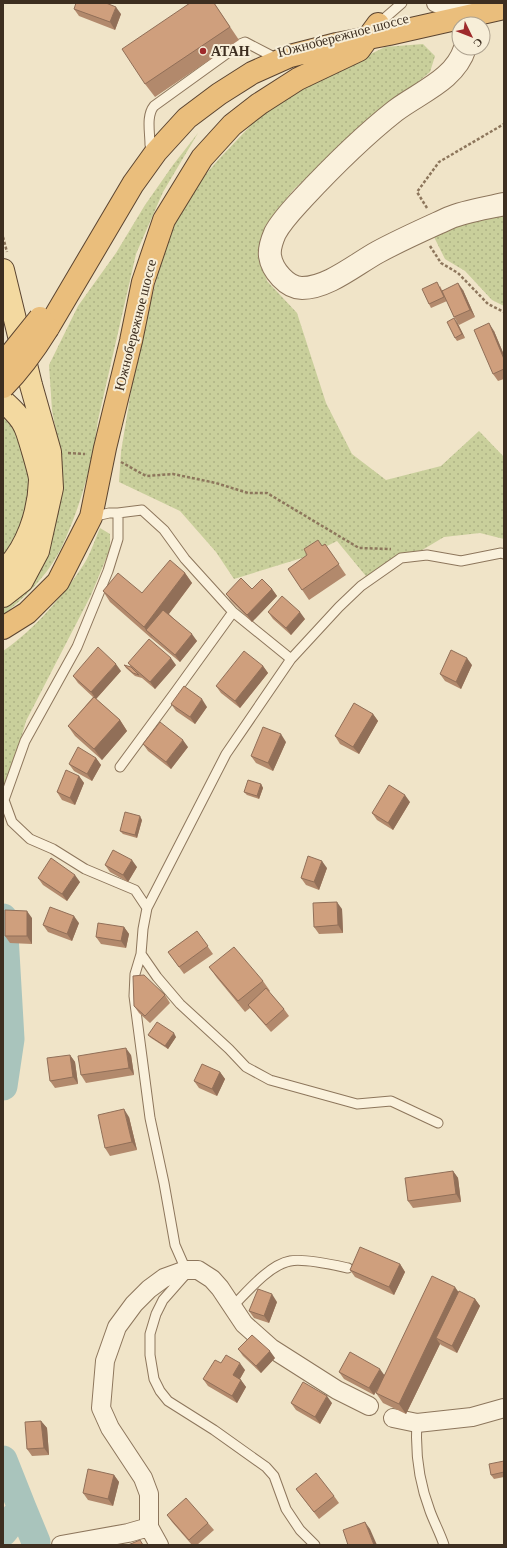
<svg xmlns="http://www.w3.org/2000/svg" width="507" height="1548" font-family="'Crimson Pro',serif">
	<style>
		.green { fill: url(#green-dots) }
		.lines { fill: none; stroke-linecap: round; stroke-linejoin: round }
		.river { stroke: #a9c4bc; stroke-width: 29 }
		.service-casing { stroke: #8d765c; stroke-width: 11 }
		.minor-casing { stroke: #8d765c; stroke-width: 20 }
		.tertiary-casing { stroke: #8d765c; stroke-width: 24 }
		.primary-casing { stroke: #5b4430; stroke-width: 24 }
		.trunk-casing { stroke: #5b4430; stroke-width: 24 }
		.path { stroke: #8d765c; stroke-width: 2.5; stroke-dasharray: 3 2; stroke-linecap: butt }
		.service { stroke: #faf1dc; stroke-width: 9 }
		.minor { stroke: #faf1dc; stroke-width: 18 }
		.tertiary { stroke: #faf1dc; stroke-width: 22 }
		.primary { stroke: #f3d9a0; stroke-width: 22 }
		.trunk { stroke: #eabe7c; stroke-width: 22 }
		.trunk-bridge-casing { stroke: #5b4430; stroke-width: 24; stroke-linecap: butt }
		.trunk-bridge { stroke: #eabe7c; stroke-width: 22 }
		.wall { fill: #b2896c }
		.shaded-wall { fill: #916f58 }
		.building { fill: #cf9f7d; stroke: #916f58 }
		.poi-dot { fill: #9e2a2b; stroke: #f7eed8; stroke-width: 1.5 }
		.labels { text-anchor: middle; stroke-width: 4; stroke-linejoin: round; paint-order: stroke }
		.street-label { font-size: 14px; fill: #3d2e20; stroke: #f7eed8 }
		.poi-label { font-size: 14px; font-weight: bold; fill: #3d2e20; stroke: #f7eed8; text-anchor: start }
	</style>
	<defs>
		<pattern id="green-dots" width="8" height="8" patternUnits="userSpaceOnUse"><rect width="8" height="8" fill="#c9cf9b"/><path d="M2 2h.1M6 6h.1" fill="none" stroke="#aeb285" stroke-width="1.8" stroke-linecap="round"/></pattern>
	</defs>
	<rect width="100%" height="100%" fill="#f0e4c8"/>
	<path class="green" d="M423,44L435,56L430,72L349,139L294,189L265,226L259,255L267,281L297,313L326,403L352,454L386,480L441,466L479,431L504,457V539L480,533L444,537L370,581L337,541L305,557L234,579L216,552L180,511L119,482L121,452L136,360L170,226L194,188L219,159L254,122L283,100L336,71L385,47Z
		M198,133L163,192L136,254L98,420C93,459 83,498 67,535C64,541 62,548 58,554C45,578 24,598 3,615V599L58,441L52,410L49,365L78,306L116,253L145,205L173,165Z
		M504,211V306L492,300L465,271L445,259L433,235L462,222Z
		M3,417L19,433L29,450L30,507L3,562Z
		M100,528L110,534V549L91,595L26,721L9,780L3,794V651C34,630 64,595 84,564C91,553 95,539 100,528Z"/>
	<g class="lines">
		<path class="river" d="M3,918L10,1039L3,1086
			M3,1460L22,1508L3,1532
			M22,1508L36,1542"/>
		<defs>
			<path id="service" d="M378,24L402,3
				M150,145C150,132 146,116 154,106L240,44L245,42L270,55
				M118,513L142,510L164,530L185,559L233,612L291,659
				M92,517L109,513H118V539L108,571L77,647L25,741L4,800L12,822L30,839L53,849L85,869L135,890L147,908
				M120,767L176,691L233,612
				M141,954L157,977L180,1004L229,1049L246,1067L270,1080L357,1104L391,1101L438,1123
				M232,1307C247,1292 269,1265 290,1261C304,1258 334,1265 348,1268
				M417,1423C415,1453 419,1482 430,1511C434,1522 440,1533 444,1545
				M315,1545L300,1530L286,1509L274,1476L266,1467L214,1430L168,1401L160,1391L154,1379L150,1355V1334L156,1314L163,1300L185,1275L186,1270L175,1245L164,1183L150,1118L134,996L135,974L141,954L143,929L147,908L226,754L291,659L339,607L361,586L401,558L427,555L461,561L501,553L504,554"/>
			<path id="minor" d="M436,3L452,7
				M393,1418L417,1423L472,1417L504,1408
				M61,1545L128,1533L149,1527
				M159,1545L149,1527V1494L143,1478L110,1428L101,1408L105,1361L117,1327L134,1304L149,1289L164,1278L186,1270H198L212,1279L220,1288L244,1324L271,1348L337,1390L369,1406"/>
			<path id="tertiary" d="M452,7L470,15L469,24
				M465,48C455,80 420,92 395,111C362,137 332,167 303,198C293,209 282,220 275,233C272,240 269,249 270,256C272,270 287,288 302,288C328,288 356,264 378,252C400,240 425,229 449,218C465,211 487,208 504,204"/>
			<path id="primary" d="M3,270L31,385L50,452L52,488L38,551L22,581L3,596
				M3,401C11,408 21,417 25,427C28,433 40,474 40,480C39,513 27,549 3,572"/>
			<path id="trunk" d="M48,328L133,184L156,152L187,118L219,94L252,73L290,56L337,44L389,34L504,8
				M3,628L27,613L58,582L91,517L105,448L131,341L143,282L164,220L202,158L232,125L259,104L298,79L359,50L378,24"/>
		</defs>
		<use href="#service" class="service-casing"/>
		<use href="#minor" class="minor-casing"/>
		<use href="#tertiary" class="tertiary-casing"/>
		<use href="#primary" class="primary-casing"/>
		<use href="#trunk" class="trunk-casing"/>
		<path class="path" d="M427,208L417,192L439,162L504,124
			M3,237L7,252
			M430,246L441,263L458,273L488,304L504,312
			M68,453L85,454
			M121,462L146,476L173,474L216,483L248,493H267L359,548L391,549"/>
		<use href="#service" class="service"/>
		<use href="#minor" class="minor"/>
		<use href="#tertiary" class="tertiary"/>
		<use href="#primary" class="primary"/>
		<use href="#trunk" class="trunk"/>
		<defs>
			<path id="trunk-bridge" d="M3,364L40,318
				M3,387C21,369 35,349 48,328"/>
		</defs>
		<use href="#trunk-bridge" class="trunk-bridge-casing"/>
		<use href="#trunk-bridge" class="trunk-bridge"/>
	</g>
	<path class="wall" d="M214,3L239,40L155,97L145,84Z
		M74,9L121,14L115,30L79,16Z
		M440,286L442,290H463L475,317L459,325L454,317L447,301L431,308L429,304Z
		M457,322L465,338L457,341L455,338Z
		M494,331L504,355V379L498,381L493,374Z
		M325,544L346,575L309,600L288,569Z
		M185,573L192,583L169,614L197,641L180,662L151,638L110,602L103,591L142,593Z
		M252,589H272L277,596L252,622L231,601L226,594Z
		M268,612L305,619L291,635L273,619Z
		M128,663L176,665L155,689L142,678L135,676L126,668L124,665L131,667Z
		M472,665L461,689L445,681L440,674Z
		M263,666L268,673L240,708L221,693L216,686Z
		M121,671L96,699L120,720L127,731L102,760L75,736L68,726L93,697L78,683L73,676Z
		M171,704L207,707L195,724L176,711Z
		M373,714L378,721L359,754L340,744L335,736Z
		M286,742L273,771L256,763L251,756Z
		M143,744L188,747L171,769L148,751Z
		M96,758L101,765L92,781L74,771L69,764Z
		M79,776L84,783L75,805L62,800L57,792Z
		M261,784L263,788L259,799L247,795L244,792Z
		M410,802L393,830L377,820L372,813Z
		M142,820L137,838L123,834L120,831Z
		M105,865L137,867L128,882L110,872Z
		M327,868L319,890L306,885L301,878Z
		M38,878L80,882L67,901L43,885Z
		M342,909L343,933L319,934L314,927Z
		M32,918V944L10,943L5,936Z
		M79,923L72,941L48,932L43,925Z
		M124,927L129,934L126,948L101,944L96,937Z
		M197,931L213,954L184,974L168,952Z
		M209,967L263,981L270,991L269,992L284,1009L289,1016L271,1032L250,1008L245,1012L217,978Z
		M165,995L170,1003L150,1023L139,1013L134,1006Z
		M148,1035L176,1037L168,1049L151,1038Z
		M70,1055L75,1062L78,1084L55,1088L50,1081Z
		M131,1055L134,1075L86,1083L81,1075Z
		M220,1072L225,1079L217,1096L199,1088L194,1081Z
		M129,1117L137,1150L110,1156L105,1148Z
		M453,1171L458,1178L461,1202L413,1208L408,1201Z
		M400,1264L405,1272L394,1295L355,1277L350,1270Z
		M458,1292L475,1299L480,1306L457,1353L441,1345L440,1344L406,1414L383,1403L376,1393L379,1387L374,1395L344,1379L339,1372L384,1375Z
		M277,1302L269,1323L254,1318L249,1311Z
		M238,1349L275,1358L261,1373L243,1356Z
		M221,1363L245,1370L240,1379L246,1387L237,1403L208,1386L203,1379Z
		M291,1403H332L320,1424L296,1410Z
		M41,1421L47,1428L49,1455L32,1456L27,1449Z
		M504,1461V1477L494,1479L491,1475Z
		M114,1475L119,1482L113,1506L88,1500L83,1493Z
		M296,1489L334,1496L339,1503L319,1519Z
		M167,1515L208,1523L214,1530L197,1545H192L172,1522Z"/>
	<path class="shaded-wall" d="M116,7L121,14L115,30L110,22Z
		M458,283L463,290L475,317L470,310Z
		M454,318L457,322L465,338L462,334Z
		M489,323L494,331L504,355V359Z
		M185,573L192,583L152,636L146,630L144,627Z
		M272,589L277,596L252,622L247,615Z
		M300,612L305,619L291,635L286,628Z
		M192,634L197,641L180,662L175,655Z
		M171,658L176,665L155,689L150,682Z
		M467,658L472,665L461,689L456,682Z
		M116,664L121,671L96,699L91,692Z
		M263,666L268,673L240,708L235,701Z
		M202,699L207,707L195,724L190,717Z
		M373,714L378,721L359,754L353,747Z
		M120,720L127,731L102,760L94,749Z
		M281,734L286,742L273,771L268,763Z
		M183,740L188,747L171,769L166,762Z
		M96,758L101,765L92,781L87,774Z
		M79,776L84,783L75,805L70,798Z
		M261,784L263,788L259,799L257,796Z
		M405,795L410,802L393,830L388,823Z
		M140,816L142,820L137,838L135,835Z
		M132,860L137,867L128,882L123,875Z
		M322,861L327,868L319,890L314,882Z
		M75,875L80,882L67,901L62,894Z
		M337,902L342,909L343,933L338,925Z
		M27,911L32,918V944L27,936Z
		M74,916L79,923L72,941L67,934Z
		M124,927L129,934L126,948L121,941Z
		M174,1033L176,1037L168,1049L165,1046Z
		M126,1048L131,1055L134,1075L129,1068Z
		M70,1055L75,1062L78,1084L73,1077Z
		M220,1072L225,1079L217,1096L212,1089Z
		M124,1109L129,1117L137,1150L132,1142Z
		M453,1171L458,1178L461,1202L456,1194Z
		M400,1264L405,1272L394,1295L389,1287Z
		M455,1287L462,1297L436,1338L440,1344L406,1414L399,1404Z
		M272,1294L277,1302L269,1323L264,1316Z
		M475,1299L480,1306L457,1353L452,1346Z
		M270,1351L275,1358L261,1373L256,1366Z
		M240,1363L245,1370L238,1382L233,1375Z
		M380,1369L385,1376L374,1395L369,1388Z
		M241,1380L246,1387L237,1403L232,1396Z
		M327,1396L332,1403L320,1424L315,1417Z
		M41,1421L47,1428L49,1455L44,1448Z
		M114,1475L119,1482L113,1506L108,1499Z
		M365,1522L370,1529L377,1545H374Z"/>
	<path class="building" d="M76,3H106L116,7L110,22L74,9Z
		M190,3H214L230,27L145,84L122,49Z
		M437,282L444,297L429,304L422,289Z
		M458,283L470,310L454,317L442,291Z
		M454,318L462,334L455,338L447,322Z
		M489,323L504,359V369L493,374L474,330Z
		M318,540L322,546L325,544L339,564L302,590L288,569L307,555L304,549Z
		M170,560L185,573L144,627L103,591L118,573L142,593Z
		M241,578L252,589L262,579L272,589L247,615L226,594Z
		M282,596L300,612L286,628L268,612Z
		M163,610L192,634L175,655L146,630Z
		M149,639L171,658L150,682L128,663Z
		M98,647L116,664L91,692L73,676Z
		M451,650L467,658L456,682L440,674Z
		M244,651L263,666L235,701L216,686Z
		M124,665L131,667L139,675L133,673Z
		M184,686L202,699L190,717L171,704Z
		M94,697L120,720L94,749L68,726Z
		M354,703L373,714L353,747L335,736Z
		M160,722L183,740L166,762L143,744Z
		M263,727L281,734L268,763L251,756Z
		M78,747L96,758L87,774L69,764Z
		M66,770L79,776L70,798L57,792Z
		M248,780L261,784L257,796L244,792Z
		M389,785L405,795L388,823L372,813Z
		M125,812L140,816L135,835L120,831Z
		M113,850L132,860L123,875L105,865Z
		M308,856L322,861L314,882L301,878Z
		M51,858L75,875L62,894L38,878Z
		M337,902L338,925L314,927L313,903Z
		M50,907L74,916L67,934L43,925Z
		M5,910L27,911V936H5Z
		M98,923L124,927L121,941L96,937Z
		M197,931L208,946L179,967L168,952Z
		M234,947L263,981L238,1001L209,967Z
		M144,975L165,995L145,1016L134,1006L133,976Z
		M266,988L284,1009L266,1025L248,1005Z
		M157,1022L174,1033L165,1046L148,1035Z
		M126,1048L129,1068L81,1075L78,1056Z
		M70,1055L73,1077L50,1081L47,1058Z
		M202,1064L220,1072L212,1089L194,1081Z
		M124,1109L132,1142L105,1148L98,1115Z
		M453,1171L456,1194L408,1201L405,1178Z
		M360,1247L400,1264L389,1287L350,1270Z
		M432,1276L455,1287L399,1404L376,1393Z
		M258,1289L272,1294L264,1316L249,1311Z
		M459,1291L475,1299L452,1346L436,1338Z
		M252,1335L270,1351L256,1366L238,1349Z
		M350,1352L380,1369L369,1388L339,1372Z
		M226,1355L240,1363L233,1375L241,1380L232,1396L203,1379L215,1360L221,1363Z
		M303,1382L327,1396L315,1417L291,1403Z
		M41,1421L44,1448L27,1449L25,1422Z
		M504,1461V1472L491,1475L489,1464Z
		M88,1469L114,1475L108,1499L83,1493Z
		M316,1473L334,1496L314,1512L296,1489Z
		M186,1498L208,1523L189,1540L167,1515Z
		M365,1522L374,1545H348L343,1530Z
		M140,1540L143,1545H128Z"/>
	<circle class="poi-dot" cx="203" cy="51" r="4"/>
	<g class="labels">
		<g class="street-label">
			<text transform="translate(343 35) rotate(-15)" y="5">Южнобережное шоссе</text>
			<text transform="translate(135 325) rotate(-76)" y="5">Южнобережное шоссе</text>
		</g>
		<g class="poi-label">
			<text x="211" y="56">АТАН</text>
		</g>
	</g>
	<rect width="507" height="1548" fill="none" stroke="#3d2e20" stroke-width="8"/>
	<g transform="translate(471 36) rotate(133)"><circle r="19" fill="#f7eed8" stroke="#ada18e"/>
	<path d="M0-3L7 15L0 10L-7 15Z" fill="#9e2a2b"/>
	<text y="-6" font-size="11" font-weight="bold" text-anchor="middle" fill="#3d2e20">С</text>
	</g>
</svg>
